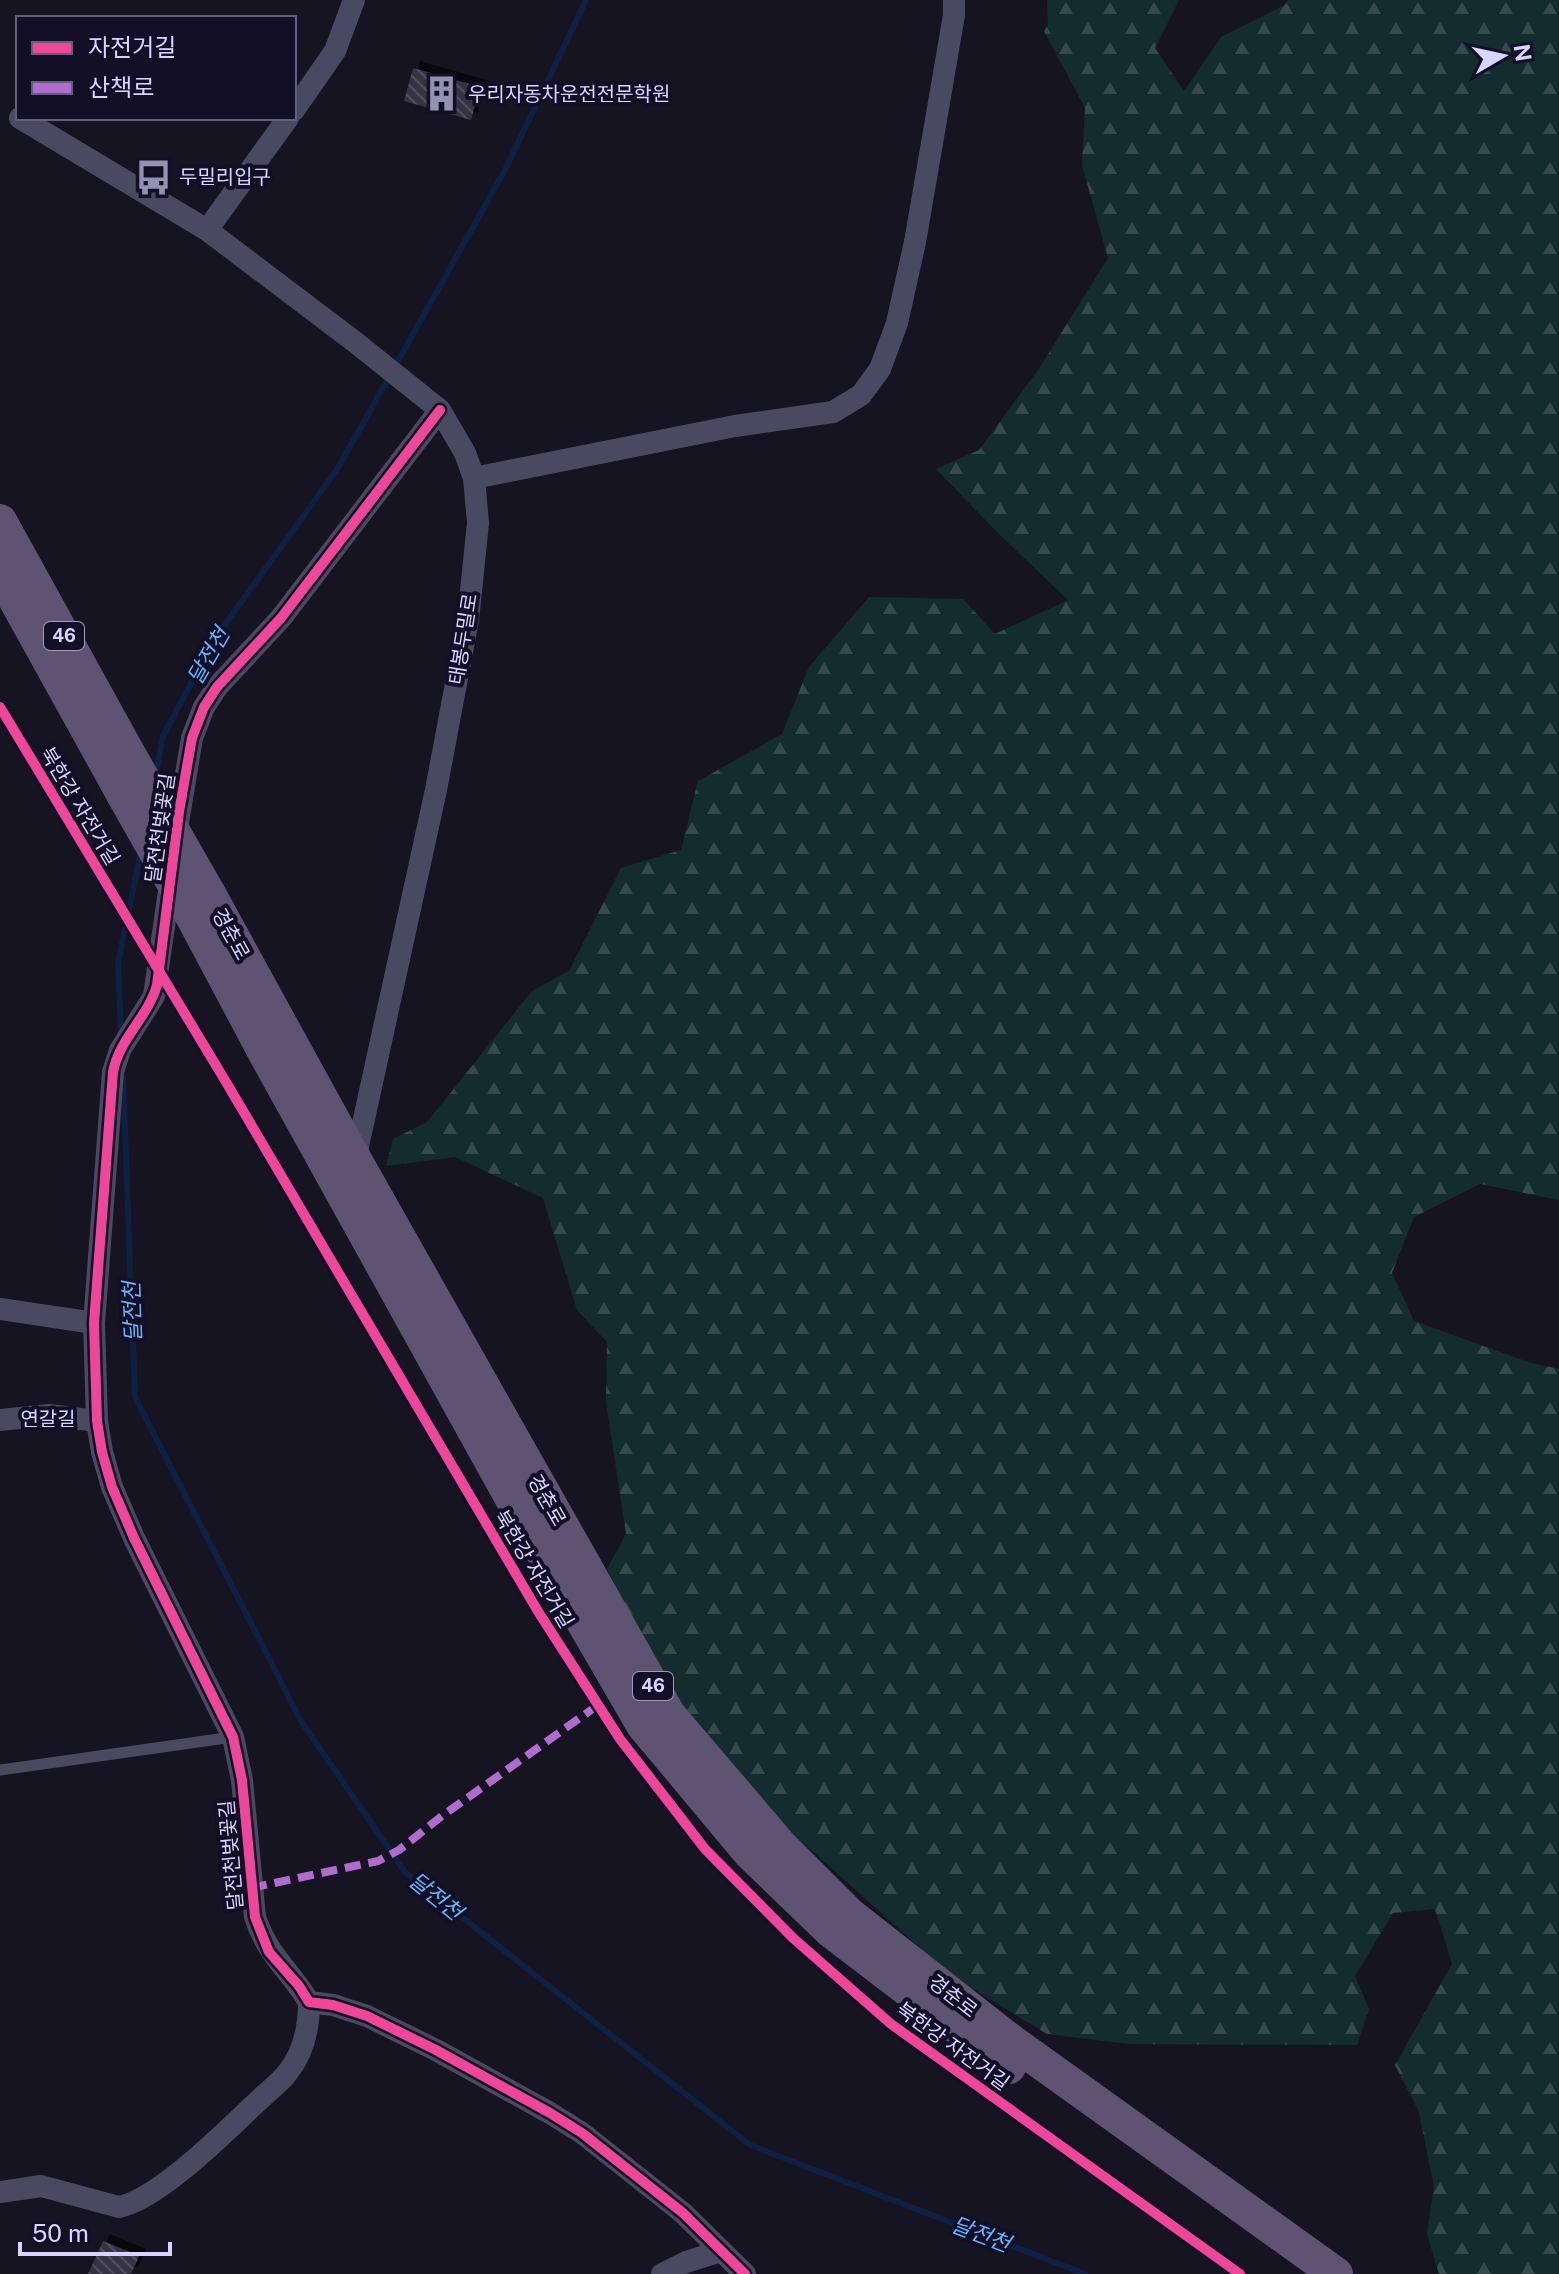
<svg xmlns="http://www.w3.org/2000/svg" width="1559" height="2274" font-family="'Public Sans','Noto Sans KR',sans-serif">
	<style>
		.forest { fill: url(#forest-firs) }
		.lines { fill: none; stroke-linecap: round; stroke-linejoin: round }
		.stream { stroke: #0d2144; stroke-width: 6 }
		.building { fill: url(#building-back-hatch); filter: url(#shadow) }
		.lane { stroke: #4a4962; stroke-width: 11 }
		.street { stroke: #4a4962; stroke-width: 22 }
		.primary { stroke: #5e5373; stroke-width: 34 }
		.primary-bridge { stroke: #5e5373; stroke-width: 34 }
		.quiet { stroke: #b06ccc; stroke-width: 8; stroke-dasharray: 16 8; stroke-linecap: butt }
		.cycleway-casing { stroke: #130f26; stroke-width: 15 }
		.cycleway { stroke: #ed469a; stroke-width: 10 }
		.labels { text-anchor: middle; stroke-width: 8; stroke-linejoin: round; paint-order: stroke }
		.shield { fill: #130f26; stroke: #9e99be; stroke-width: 2 }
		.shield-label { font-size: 18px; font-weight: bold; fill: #d9d4ff }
		.poi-label { font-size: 20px; fill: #d9d4ff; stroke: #130f26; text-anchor: start }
		.street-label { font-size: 20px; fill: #d9d4ff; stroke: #130f26 }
		.water-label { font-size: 22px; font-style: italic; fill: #62b6ff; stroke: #130f26 }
	</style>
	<defs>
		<pattern id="forest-firs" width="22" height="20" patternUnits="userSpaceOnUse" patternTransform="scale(2)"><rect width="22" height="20" fill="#132c2d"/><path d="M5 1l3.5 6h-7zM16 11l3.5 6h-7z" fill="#354a4c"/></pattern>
		<pattern id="building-back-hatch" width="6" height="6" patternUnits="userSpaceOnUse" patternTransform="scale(2)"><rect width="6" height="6" fill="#343243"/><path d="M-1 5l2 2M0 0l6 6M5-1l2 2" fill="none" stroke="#514f5f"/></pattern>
		<filter id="shadow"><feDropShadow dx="7" dy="-7" stdDeviation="0" flood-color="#0009"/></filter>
	</defs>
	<rect width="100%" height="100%" fill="#161421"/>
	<path class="forest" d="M1047,0H1179L1155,48L1184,91L1221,37L1285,5L1288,0H1559V1200L1480,1184L1414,1217L1392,1273L1414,1321L1528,1362L1559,1369V2274H1439L1427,2234L1434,2187L1419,2112L1395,2065L1452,1964L1435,1909L1393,1913L1355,1976L1369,2009L1357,2045L1129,2044L1047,2034L950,1975L790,1831L663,1686L607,1569L626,1534L606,1402L607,1342L577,1310L543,1198L455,1157L386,1166L393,1139L427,1122L532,991L569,971L621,868L681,850L698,781L782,734L809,667L869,597L963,599L995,634L1068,600L998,533L936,469L979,450L1040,367L1108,258L1082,165L1085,108L1044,31L1048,25Z"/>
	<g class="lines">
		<path class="stream" d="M156,773L163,736L216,637L338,468L505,170L586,0
			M121,1033L118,963L141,851
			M123,1077L135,1397L301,1721L405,1872L750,2145L1085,2274"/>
	</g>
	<path class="building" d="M413,68L480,87L471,120L404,101Z
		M103,2241L139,2256L131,2274H88Z"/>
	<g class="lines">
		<path class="lane" d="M0,1770L233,1737"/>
		<path class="street" d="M294,110L335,51L354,0
			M20,118L207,230L355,342L440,410L465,453L474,478L478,523L468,620L436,790L355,1160
			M207,230L288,118
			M474,478L735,426L833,412L861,395L880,369L897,323L915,242L954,15V0
			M176,835L192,738L204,707L217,687L281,618L440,410
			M171,877L154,996L120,1050L113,1072L94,1323L97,1421L102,1452L112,1487L134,1538L233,1737L242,1780L255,1917C268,1956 289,1969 309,2002L333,2005L367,2016L436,2050L550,2113L582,2133L683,2213L745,2274
			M0,1309L94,1323
			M0,1420L49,1415L97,1421
			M0,2192L41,2186L119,2207C159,2199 226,2131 257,2102C267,2092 280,2083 288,2072C304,2052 309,2026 309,2002
			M662,2274L686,2262L721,2251"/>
		<path class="primary" d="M0,521L127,751
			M0,572L123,794
			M209,894L355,1160L669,1715L780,1845L850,1915L1011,2041L1336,2274
			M191,914L266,1055L521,1515L643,1725L750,1853L831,1931L1009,2067"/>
		<path class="primary-bridge" d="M127,751L209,894
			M123,794L191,914"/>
		<path class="quiet" d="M251,1888L378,1861L399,1850L442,1816L598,1705"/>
		<defs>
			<path id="cycleway" d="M440,410L281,618L217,687L204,707L192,738L179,812L157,985C148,1017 119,1039 113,1072L94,1323L97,1421L102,1452L112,1487L134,1538L233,1737L242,1780L255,1917L269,1952L299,1986L309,2002L333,2005L367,2016L436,2050L550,2113L582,2133L683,2213L745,2274
				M0,707L226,1082L539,1613L620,1739L705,1849L793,1938L891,2024L1240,2274"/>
		</defs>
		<use href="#cycleway" class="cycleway-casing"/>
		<use href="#cycleway" class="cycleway"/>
	</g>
	<defs>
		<symbol id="building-bare" viewBox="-9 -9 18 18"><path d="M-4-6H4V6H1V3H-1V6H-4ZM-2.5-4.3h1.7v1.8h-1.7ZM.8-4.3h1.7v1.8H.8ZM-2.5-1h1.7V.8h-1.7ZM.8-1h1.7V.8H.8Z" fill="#9591b1" stroke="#130f26" stroke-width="2.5" paint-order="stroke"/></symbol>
		<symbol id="bus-bare" viewBox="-9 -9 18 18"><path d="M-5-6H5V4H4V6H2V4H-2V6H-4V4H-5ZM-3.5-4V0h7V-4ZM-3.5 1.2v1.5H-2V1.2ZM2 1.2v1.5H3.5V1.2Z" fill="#9591b1" stroke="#130f26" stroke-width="2.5" paint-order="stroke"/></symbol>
	</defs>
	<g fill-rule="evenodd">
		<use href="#building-bare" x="416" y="68" width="51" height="51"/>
		<use href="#bus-bare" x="128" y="152" width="51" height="51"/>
	</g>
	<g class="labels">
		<g class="shield">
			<rect x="44" y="622" width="40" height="28" rx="6"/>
			<rect x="633" y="1672" width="40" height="28" rx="6"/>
		</g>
		<g class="shield-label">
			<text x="64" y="642">46</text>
			<text x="653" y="1692">46</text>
		</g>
		<g class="poi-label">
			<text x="468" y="101">우리자동차운전전문학원</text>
			<text x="179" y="184">두밀리입구</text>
		</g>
		<g class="street-label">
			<text transform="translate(463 639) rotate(-81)" y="7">태봉두밀로</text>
			<text transform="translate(80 806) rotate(59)" y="7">북한강 자전거길</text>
			<text transform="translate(160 828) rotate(-82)" y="7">달전천벚꽃길</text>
			<text transform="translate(231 934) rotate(61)" y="7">경춘로</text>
			<text x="48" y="1426">연갈길</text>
			<text transform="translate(547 1500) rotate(60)" y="7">경춘로</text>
			<text transform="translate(534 1569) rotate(59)" y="7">북한강 자전거길</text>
			<text transform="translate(231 1855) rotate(-95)" y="7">달전천벚꽃길</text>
			<text transform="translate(953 1996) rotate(38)" y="7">경춘로</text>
			<text transform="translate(953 2046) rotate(36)" y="7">북한강 자전거길</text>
		</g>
		<g class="water-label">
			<text transform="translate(208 656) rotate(-60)" y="8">달전천</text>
			<text transform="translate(132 1312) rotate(-92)" y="8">달전천</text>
			<text transform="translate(436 1896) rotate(39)" y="8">달전천</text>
			<text transform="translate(981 2234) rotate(21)" y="8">달전천</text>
		</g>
	</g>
	<rect x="16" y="16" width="280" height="104" fill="#130f26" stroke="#625e7d" stroke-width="2"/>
	<rect x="32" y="42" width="40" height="12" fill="#ed469a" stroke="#625e7d" stroke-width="2"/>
	<text x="88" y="56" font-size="24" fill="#d9d4ff">자전거길</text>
	<rect x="32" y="82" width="40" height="12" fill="#b06ccc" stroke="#625e7d" stroke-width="2"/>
	<text x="88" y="96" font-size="24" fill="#d9d4ff">산책로</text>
	<g transform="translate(1503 56) rotate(81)" stroke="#130f26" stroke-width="6" paint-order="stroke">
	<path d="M0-6L14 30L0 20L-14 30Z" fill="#d9d4ff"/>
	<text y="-12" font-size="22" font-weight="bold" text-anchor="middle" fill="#d9d4ff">N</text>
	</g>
	<path d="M20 2242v12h150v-12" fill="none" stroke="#d9d4ff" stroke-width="4"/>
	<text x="32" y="2242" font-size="24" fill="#d9d4ff" stroke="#130f26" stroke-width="6" paint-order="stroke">50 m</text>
</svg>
